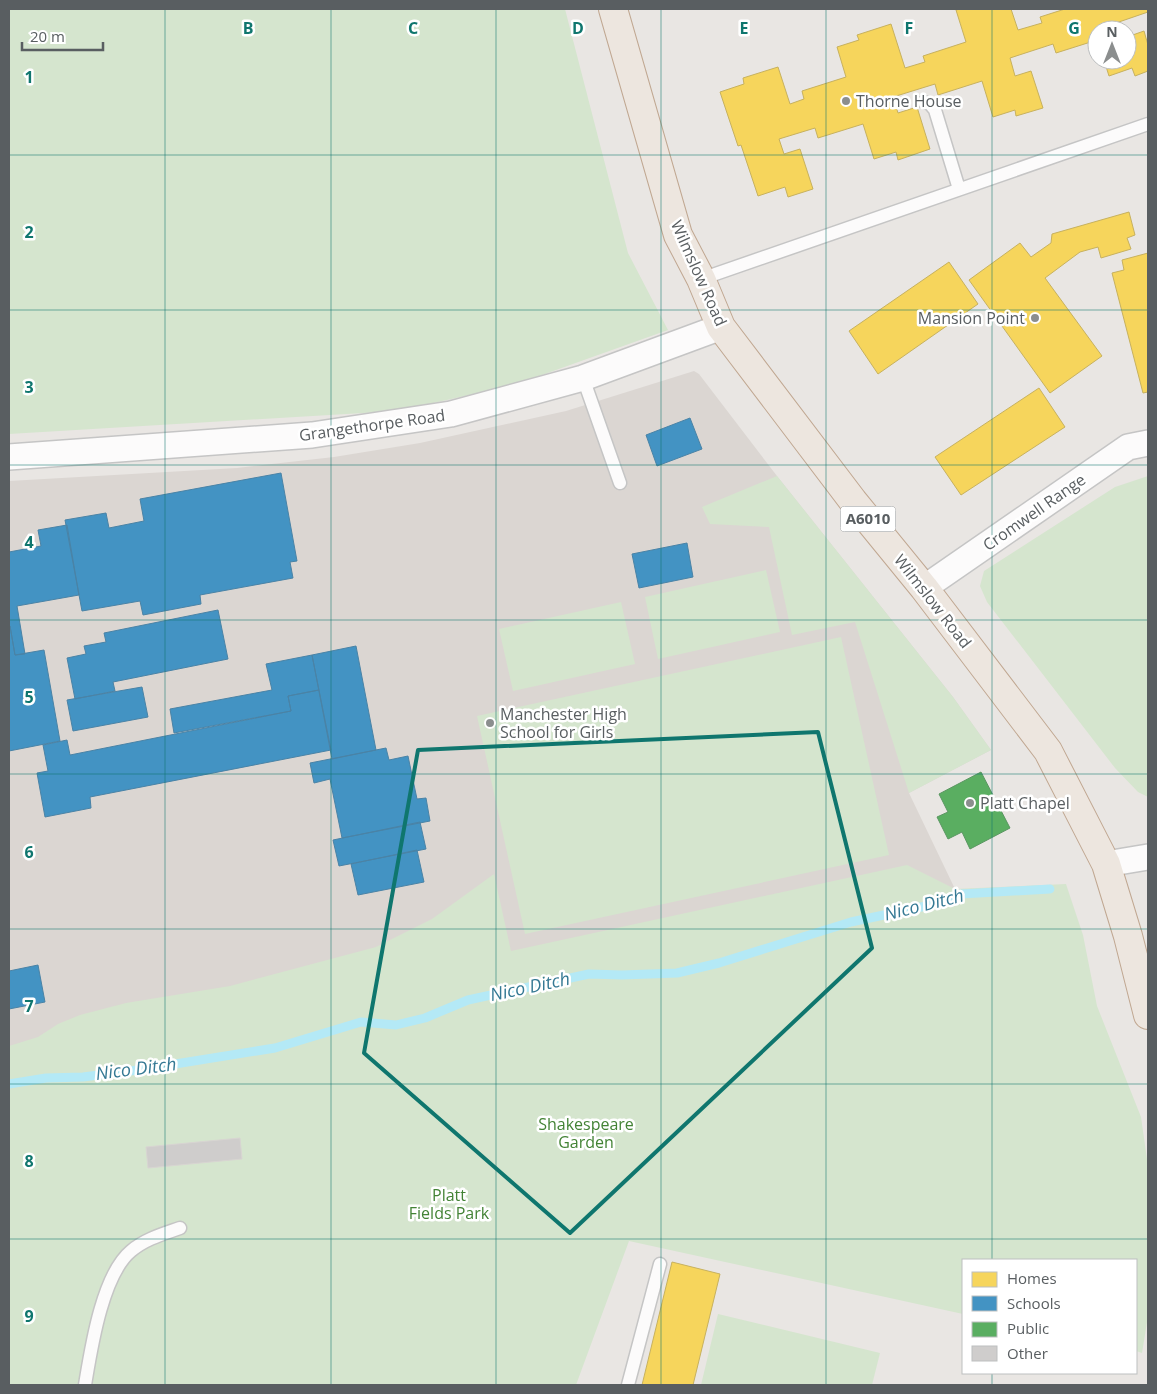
<svg xmlns="http://www.w3.org/2000/svg" width="1157" height="1394" font-family="'Open Sans',sans-serif">
	<style>
		.education { fill: #dbd6d2 }
		.green { fill: #d5e5ce }
		.homes { fill: #f6d55c; stroke: #c7b15e }
		.schools { fill: #4393c3; stroke: #4a83a6 }
		.public { fill: #5aae61; stroke: #5a9661 }
		.lines { fill: none; stroke-linecap: round; stroke-linejoin: round }
		.stream { stroke: #b4e9f6; stroke-width: 9 }
		.building { fill: #cfcdcc; stroke: #d8d5d2 }
		.lane-casing { stroke: #c5c5c5; stroke-width: 15 }
		.street-casing { stroke: #c5c5c5; stroke-width: 28 }
		.highway-casing { stroke: #c0a791; stroke-width: 30 }
		.lane { stroke: #fcfbfb; stroke-width: 12 }
		.street { stroke: #fcfbfb; stroke-width: 25 }
		.highway { stroke: #ede6df; stroke-width: 28 }
		.marked { fill: none; stroke: #0f766e; stroke-width: 4; stroke-linejoin: round }
		.grid { fill: none; stroke: #0f766e; stroke-width: 1; stroke-opacity: 0.55 }
		.poi-dot { fill: #8b8e8e; stroke: #fff; stroke-width: 2 }
		.labels { text-anchor: middle; stroke-width: 5; stroke-linejoin: round; paint-order: stroke }
		.shield { fill: #fff; stroke: #8b8e90; stroke-width: 1 }
		.shield-label { font-size: 15px; font-weight: bold; fill: #595e61 }
		.poi-label { font-size: 16px; fill: #595e61; stroke: #fff; text-anchor: start }
		.street-label { font-size: 16px; fill: #595e61; stroke: #fff }
		.park-label { font-size: 16px; fill: #438335; stroke: #fff }
		.water-label { font-size: 18px; font-style: italic; fill: #357994; stroke: #fff }
		.grid-label { font-size: 16px; text-anchor: middle; font-weight: bold; fill: #0f766e; stroke: #fff; stroke-width: 5; stroke-linejoin: round; paint-order: stroke }
	</style>
	<rect width="100%" height="100%" fill="#e9e6e3"/>
	<path class="education" d="M694,371L699,374L777,476L953,697L991,750L909,793L955,889L9,1077V481L237,468L334,457L420,443L566,411Z"/>
	<path class="green" d="M9,9H565L628,253L668,330L514,385L397,411L9,434Z
		M777,476L953,697L991,750L909,793L855,622L792,635L769,527L710,524L702,507Z
		M1148,476V797L1138,792L1115,768L987,602L980,586L984,571L1115,487Z
		M766,570L780,632L658,659L645,597Z
		M621,602L635,664L513,691L499,629Z
		M841,637L889,855L525,934L477,716Z
		M907,865L955,889L1066,884L1083,935L1097,1006L1141,1117L1148,1166V1316L1142,1353L1136,1351V1260H963V1314L629,1241L576,1385H9V1046L38,1037L58,1024L80,1015L126,1003L230,986L376,947L432,919L494,874L511,951Z
		M718,1314L880,1353L872,1385H701Z"/>
	<path class="homes" d="M960,9H1011L1018,30L1042,23L1040,17L1065,9H1148V12L1113,24L1115,30H1097V40L1056,53L1053,44L1010,58L1015,76L1031,71L1043,108L1016,116L1015,110L993,117L982,81L938,95L935,84L893,97L898,113L917,107L930,149L898,160L896,152L874,159L863,124L818,138L815,128L779,139L784,154L800,149L813,189L788,197L785,187L758,196L741,145L738,146L720,92L744,84L743,78L778,67L790,104L804,99L802,91L846,77L837,47L859,40L857,35L891,24L905,68L925,62L923,56L966,42L956,10Z
		M1144,31L1148,45V71L1135,76L1132,68L1109,76L1104,60H1127V37Z
		M1129,212L1135,235L1127,238L1131,249L1101,258L1098,247L1080,252L1045,278L1102,356L1050,393L969,280L1020,243L1031,257L1051,243L1052,234Z
		M1148,253V392L1143,393L1112,273L1124,270L1122,260Z
		M949,262L978,304L878,374L849,331Z
		M1039,388L1065,427L961,495L935,457Z
		M672,1262L720,1274L693,1385H642Z"/>
	<path class="schools" d="M690,418L702,449L657,466L646,435Z
		M281,473L297,561L290,562L293,578L200,595L201,604L143,615L140,601L82,611L65,520L106,513L109,528L144,521L140,499Z
		M67,525L79,595L17,606L25,654L15,655L10,626L9,627V552L41,546L38,530Z
		M687,543L693,577L639,588L632,554Z
		M218,610L228,659L113,682L115,691L75,699L67,658L86,654L84,646L106,642L104,633Z
		M10,626L15,655L44,650L60,741L9,751V627Z
		M356,646L376,750L332,759L312,655Z
		M312,655L319,690L288,696L291,711L174,733L170,709L272,690L266,664Z
		M142,687L148,717L73,731L67,700Z
		M319,690L331,750L90,797L91,808L45,817L37,773L48,771L43,745L67,740L70,755L291,711L288,696Z
		M386,748L389,760L408,756L417,799L426,798L430,821L342,838L330,779L314,783L310,763Z
		M420,822L426,849L339,866L333,840Z
		M417,850L424,882L358,895L351,864Z
		M38,965L45,1002L9,1009V971Z"/>
	<path class="public" d="M981,772L1010,828L970,849L962,832L948,839L937,817L948,812L939,794Z"/>
	<g class="lines">
		<path class="stream" d="M9,1084L46,1078L83,1077L138,1070L275,1048L361,1022L396,1025L425,1018L468,1000L589,974L622,975L677,973L719,963L851,922L926,906L961,894L1050,889"/>
	</g>
	<path class="building" d="M240,1138L242,1159L148,1168L146,1147Z"/>
	<g class="lines">
		<defs>
			<path id="lane" d="M924,102L930,104L935,110L959,189
				M701,279L1148,124
				M583,378L620,483
				M85,1385C91,1349 102,1275 131,1251C145,1239 163,1234 180,1228
				M628,1385L660,1264"/>
			<path id="street" d="M9,457L312,435L451,414L583,378L721,327
				M924,588L1128,447L1148,443
				M1106,864L1148,857"/>
			<path id="highway" d="M613,9L678,235L701,279L721,327L853,501L924,588L1048,751L1106,864L1128,936L1148,1015"/>
		</defs>
		<use href="#lane" class="lane-casing"/>
		<use href="#street" class="street-casing"/>
		<use href="#highway" class="highway-casing"/>
		<use href="#lane" class="lane"/>
		<use href="#street" class="street"/>
		<use href="#highway" class="highway"/>
	</g>
	<path class="marked" d="M818,732L872,948L570,1233L364,1053L418,750Z"/>
	<path class="grid" d="M165,9V1385M331,9V1385M496,9V1385M661,9V1385M826,9V1385M992,9V1260M9,155H1148M9,310H1148M9,465H1148M9,620H1148M9,774H1148M9,929H1148M9,1084H1148M9,1239H1148M992,1373V1385"/>
	<g class="poi-dot">
		<circle cx="846" cy="101" r="5"/>
		<circle cx="1035" cy="318" r="5"/>
		<circle cx="490" cy="723" r="5"/>
		<circle cx="970" cy="803" r="5"/>
	</g>
	<g class="labels">
		<rect class="shield" x="840.5" y="506.5" width="55" height="25" rx="4"/>
		<g class="shield-label">
			<text x="868" y="524">A6010</text>
		</g>
		<g class="poi-label">
			<text x="856" y="107">Thorne House</text>
			<text x="1025" y="324" text-anchor="end">Mansion Point</text>
			<text x="500" y="720">Manchester High<tspan x="500" dy="18">School for Girls</tspan></text>
			<text x="980" y="809">Platt Chapel</text>
		</g>
		<g class="street-label">
			<text transform="translate(699 273) rotate(66)" y="6">Wilmslow Road</text>
			<text transform="translate(372 425) rotate(-8)" y="6">Grangethorpe Road</text>
			<text transform="translate(1034 512) rotate(-35)" y="6">Cromwell Range</text>
			<text transform="translate(933 601) rotate(52)" y="6">Wilmslow Road</text>
		</g>
		<g class="park-label">
			<text x="586" y="1130">Shakespeare<tspan x="586" dy="18">Garden</tspan></text>
			<text x="449" y="1201">Platt<tspan x="449" dy="18">Fields Park</tspan></text>
		</g>
		<g class="water-label">
			<text transform="translate(924 905) rotate(-14)" y="6">Nico Ditch</text>
			<text transform="translate(530 987) rotate(-12)" y="6">Nico Ditch</text>
			<text transform="translate(136 1069) rotate(-7)" y="6">Nico Ditch</text>
		</g>
	</g>
	<g class="grid-label">
		<text x="248" y="34">B</text>
		<text x="413" y="34">C</text>
		<text x="578" y="34">D</text>
		<text x="744" y="34">E</text>
		<text x="909" y="34">F</text>
		<text x="1074" y="34">G</text>
		<text x="29" y="83">1</text>
		<text x="29" y="238">2</text>
		<text x="29" y="393">3</text>
		<text x="29" y="548">4</text>
		<text x="29" y="703">5</text>
		<text x="29" y="858">6</text>
		<text x="29" y="1012">7</text>
		<text x="29" y="1167">8</text>
		<text x="29" y="1322">9</text>
	</g>
	<rect width="1157" height="1394" fill="none" stroke="#595e61" stroke-width="20"/>
	<rect x="962" y="1259" width="175" height="115" fill="#ffffff" stroke="#bdbfc0"/>
	<rect x="972" y="1272" width="25" height="15" fill="#f6d55c" stroke="#bdbfc0"/>
	<text x="1007" y="1284" font-size="15" fill="#595e61">Homes</text>
	<rect x="972" y="1296" width="25" height="15" fill="#4393c3" stroke="#bdbfc0"/>
	<text x="1007" y="1309" font-size="15" fill="#595e61">Schools</text>
	<rect x="972" y="1322" width="25" height="15" fill="#5aae61" stroke="#bdbfc0"/>
	<text x="1007" y="1334" font-size="15" fill="#595e61">Public</text>
	<rect x="972" y="1346" width="25" height="15" fill="#cfcdcc" stroke="#bdbfc0"/>
	<text x="1007" y="1359" font-size="15" fill="#595e61">Other</text>
	<g transform="translate(1112 45)"><circle r="24" fill="#ffffff" stroke="#bdbfc0"/>
	<path d="M0-4L9 19L0 12L-9 19Z" fill="#8b8e8e"/>
	<text y="-8" font-size="14" font-weight="bold" text-anchor="middle" fill="#595e61">N</text>
	</g>
	<path d="M22 42v8h81v-8" fill="none" stroke="#595e61" stroke-width="2.5"/>
	<text x="30" y="42" font-size="15" fill="#595e61" stroke="#ffffff" stroke-width="4" paint-order="stroke">20 m</text>
</svg>
